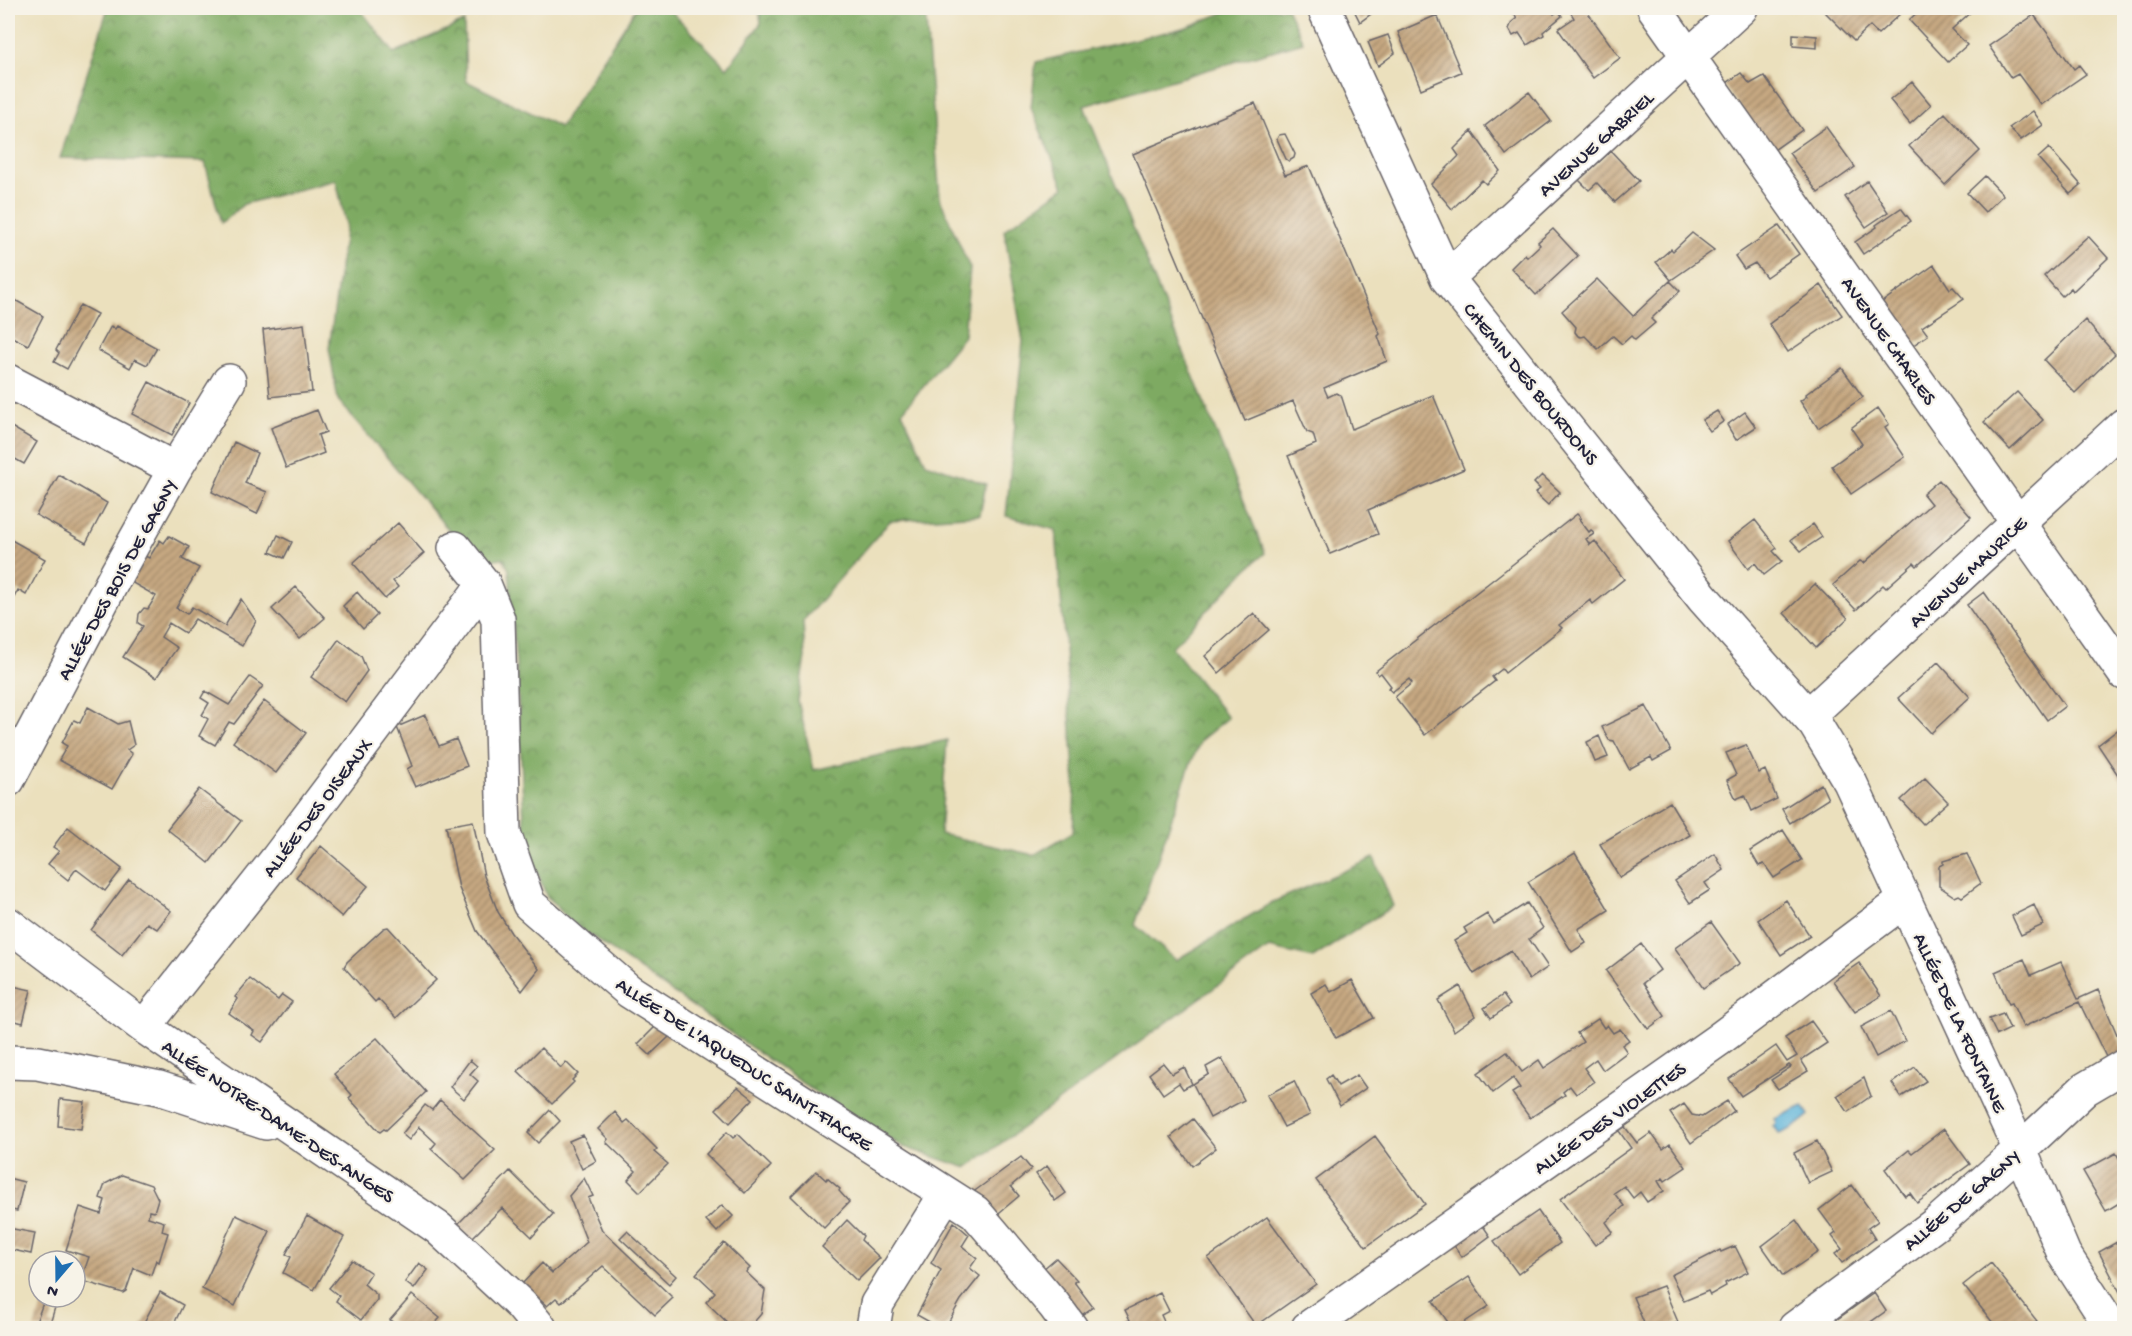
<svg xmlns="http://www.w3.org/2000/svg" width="2132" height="1336" font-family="'Gochi Hand',sans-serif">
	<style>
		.forest { fill: url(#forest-crowns); stroke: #50664e; stroke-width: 1.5 }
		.water { fill: #5eb5db; stroke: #406c8b; stroke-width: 1.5 }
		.building { fill: url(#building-hatch) }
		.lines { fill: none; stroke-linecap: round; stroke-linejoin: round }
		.minor-casing { stroke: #686468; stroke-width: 36 }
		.minor { stroke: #fff; stroke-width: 33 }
		.labels { text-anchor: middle; stroke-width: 4.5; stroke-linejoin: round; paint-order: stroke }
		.street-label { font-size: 20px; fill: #22223b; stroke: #f7f3e8 }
	</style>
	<defs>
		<pattern id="forest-crowns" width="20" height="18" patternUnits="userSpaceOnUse" patternTransform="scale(1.5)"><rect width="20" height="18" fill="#7eaa62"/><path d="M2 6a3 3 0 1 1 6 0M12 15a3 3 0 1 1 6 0" fill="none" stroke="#678a52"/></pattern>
		<pattern id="building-hatch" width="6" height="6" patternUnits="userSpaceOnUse" patternTransform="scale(1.5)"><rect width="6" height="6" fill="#c6a881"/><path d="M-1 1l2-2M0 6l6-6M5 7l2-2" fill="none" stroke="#a0886b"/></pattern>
	</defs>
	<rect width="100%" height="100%" fill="#f7f3e8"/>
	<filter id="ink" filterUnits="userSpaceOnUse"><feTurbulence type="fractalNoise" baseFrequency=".0167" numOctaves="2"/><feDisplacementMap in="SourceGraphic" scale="12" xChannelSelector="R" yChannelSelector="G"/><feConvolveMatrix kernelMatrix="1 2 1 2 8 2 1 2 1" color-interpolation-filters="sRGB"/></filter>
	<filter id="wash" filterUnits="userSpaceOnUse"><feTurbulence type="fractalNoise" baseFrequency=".008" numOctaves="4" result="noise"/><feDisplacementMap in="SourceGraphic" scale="24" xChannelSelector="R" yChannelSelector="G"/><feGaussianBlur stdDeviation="1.35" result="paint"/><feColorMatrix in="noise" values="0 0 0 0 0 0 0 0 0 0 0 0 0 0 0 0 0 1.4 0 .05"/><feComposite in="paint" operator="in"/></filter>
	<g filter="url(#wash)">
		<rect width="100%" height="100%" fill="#ebe0bd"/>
		<path class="forest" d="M108,8H359L394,53L464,22L466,81L560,127L636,8H668L727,68L761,23L759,8H925L940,199L970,268L964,336L902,412L926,463L986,484L980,515L890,521L803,621L805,657L798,701L814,770L947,740L940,834L1034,855L1073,832L1075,784L1056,530L1006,516L1023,341L1004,230L1064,187L1031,108L1036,62L1184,28L1236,8H1287L1303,42L1084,106L1265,553L1246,570L1172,647L1228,718L1201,740L1190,765L1135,925L1176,960L1273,902L1374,858L1393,906L1313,958L1269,948L967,1168L901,1146L821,1096L570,921L546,895L525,840L517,677L509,570L503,558L476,562L338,400L329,348L346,224L336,180L244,204L221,223L205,162L60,158Z"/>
		<path class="water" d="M1803,1106L1809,1115L1793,1128L1779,1134L1773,1126L1776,1123L1775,1119Z"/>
		<g id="blocks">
			<path class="building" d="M1353,8H1373L1375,11L1360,22Z
				M1510,8H1550L1554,14L1559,11L1562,16L1543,32L1544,35L1527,45L1519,33L1513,36L1509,29L1512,22L1517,18Z
				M1568,8H1589L1586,10L1620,58L1593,78L1558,29L1574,18Z
				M1821,8H1898L1902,12L1878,34L1870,26L1854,41Z
				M1922,8H1971L1973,10L1952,29L1967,45L1948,62L1909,20Z
				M1437,15L1461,72L1421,89L1398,32Z
				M2034,15L2074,69L2079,65L2086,74L2041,105L2018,74L2011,78L1989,46Z
				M1793,34L1817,36V48L1793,46Z
				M1388,35L1395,53L1378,66L1368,42Z
				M1741,73L1750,84L1764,76L1802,130L1771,152L1724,85Z
				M1912,82L1931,105L1910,124L1890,100Z
				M1529,92L1551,121L1506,155L1485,126Z
				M1255,103L1285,175L1309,166L1380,334L1378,336L1387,361L1324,388L1328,397L1336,393L1341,395L1352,429L1433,395L1464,469L1368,510L1378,534L1330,554L1288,456L1316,444L1313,434L1307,432L1293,401L1245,421L1133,154Z
				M2033,111L2043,125L2021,140L2009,128Z
				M1945,113L1980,151L1945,185L1909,146Z
				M1826,127L1855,167L1818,193L1789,153Z
				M1472,131L1500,171L1486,184L1482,180L1452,209L1431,184L1459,156L1454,149Z
				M1285,134L1295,154L1294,158L1289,161L1286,159L1277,139L1279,135Z
				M2049,148L2081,185L2070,194L2038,158Z
				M1611,151L1639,181L1615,202L1597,183L1589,190L1579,180Z
				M1985,176L2003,195L1985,212L1967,193Z
				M1867,181L1888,212L1866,227L1845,197Z
				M1901,208L1911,221L1863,254L1855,242L1877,227L1876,225Z
				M1779,226L1799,254L1766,277L1755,263L1744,269L1735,256Z
				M1553,229L1578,256L1536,295L1511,268L1525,254L1527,257L1540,245L1538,242Z
				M1692,233L1714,250L1671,280L1656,262L1671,249L1673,251Z
				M2088,236L2108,258L2073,291L2071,288L2062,296L2044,276Z
				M1934,265L1950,289L1953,287L1964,299L1922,327L1928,335L1909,348L1878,305Z
				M1597,279L1633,316L1670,281L1680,291L1651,319L1655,323L1635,340L1631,336L1622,344L1613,336L1598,349L1585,336L1581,337L1578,336L1575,332L1576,327L1562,311Z
				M1821,285L1842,315L1788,352L1769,324Z
				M8,296L43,316L28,345L10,336L8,340Z
				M80,305L97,314L67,369L54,362L59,353L56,350Z
				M2085,320L2115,354L2075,393L2044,360Z
				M304,324L312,392L270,397L263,330Z
				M111,326L115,329L117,326L157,348L147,365L135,359L130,368L98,350Z
				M1842,368L1863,397L1818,428L1800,401L1807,396L1806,394Z
				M149,382L189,403L172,435L132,414Z
				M2017,392L2043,420L2010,450L1984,422Z
				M1878,408L1889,424L1885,427L1905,457L1851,494L1832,466L1862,444L1851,428Z
				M317,410L326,432L318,435L324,453L286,468L271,428Z
				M1717,411L1724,421L1710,431L1702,420Z
				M1745,412L1756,427L1736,440L1727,425Z
				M8,425L37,442L24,464L8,455Z
				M234,442L257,453L245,483L267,492L257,514L212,492Z
				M59,475L107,503L86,543L36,515Z
				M1542,475L1560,492L1548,505L1535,493L1540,489L1534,483Z
				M1939,480L1971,517L1917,566L1914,563L1886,588L1883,585L1856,610L1833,585L1860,561L1864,563L1931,504L1923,494Z
				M1577,514L1581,518L1579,519L1589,532L1591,530L1594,534L1586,539L1590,545L1595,541L1624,579L1593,604L1590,600L1559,625L1562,628L1505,673L1502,669L1492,677L1495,681L1425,735L1395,697L1412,683L1409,679L1392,692L1388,688L1391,686L1381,673L1378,675L1376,671Z
				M1755,520L1777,548L1773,551L1782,561L1764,575L1755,563L1748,569L1728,541Z
				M398,523L424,553L393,581L398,587L385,599L353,563Z
				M1813,524L1822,537L1801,551L1791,540Z
				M278,535L292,542L284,558L270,552Z
				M169,536L189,547L182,559L199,568L176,608L187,614L192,607L225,626L241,599L256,621L242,646L195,619L185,633L169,623L161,637L177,648L156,678L123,657L143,626L138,623L139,614L144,608L148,609L156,596L129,581L143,555L149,558L160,540L164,543Z
				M8,538L45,559L26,595L18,590L8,609Z
				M1815,584L1848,618L1816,648L1784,613Z
				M296,587L325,618L300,639L272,609Z
				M357,592L377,615L363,629L343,606Z
				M1984,592L2065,706L2047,720L1967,605Z
				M1254,613L1269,630L1219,673L1205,656Z
				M339,639L361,656L367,671L345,702L311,677Z
				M1938,662L1970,697L1931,733L1898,698Z
				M250,677L263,686L234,724L229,722L215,745L199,736L208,719L202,715L209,703L201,698L205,691L229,705Z
				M264,701L306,733L276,773L233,742Z
				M1646,706L1671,751L1653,761L1651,757L1629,769L1614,741L1609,740L1602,727Z
				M88,707L118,724L128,721L134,745L127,750L132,754L112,789L59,760L67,746L62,743L74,720L80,723Z
				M425,715L439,746L456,739L467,766L415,787L407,769L412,766L397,727Z
				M2124,725V784L2098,745Z
				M1599,736L1608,757L1595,762L1587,742Z
				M1746,745L1759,773L1765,770L1777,799L1752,811L1745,795L1736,799L1727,780L1736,775L1726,753Z
				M1925,778L1948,802L1923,824L1901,800Z
				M1821,784L1828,799L1790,823L1782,809Z
				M199,789L241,821L209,863L167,829Z
				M1670,802L1690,835L1620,878L1600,844Z
				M473,821L484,876L498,912L511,933L539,969L522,991L477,931L459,888L446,826Z
				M68,827L122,869L105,891L76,869L68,880L48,864L59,851L53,847Z
				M1783,830L1802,860L1774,878L1764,864L1759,866L1750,851Z
				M321,846L368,886L342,917L296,877Z
				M1575,853L1609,910L1578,929L1586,943L1572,952L1528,882Z
				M1715,854L1724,870L1705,883L1710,890L1690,903L1675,881Z
				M1967,854L1981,883L1962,897L1959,895L1955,897L1939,886V866L1943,864V861Z
				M129,879L171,911L157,929L147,923L122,955L91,930Z
				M1786,900L1810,936L1781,955L1758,920Z
				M1527,903L1543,928L1529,939L1548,967L1529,980L1511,951L1474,974L1454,941L1467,933L1464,928L1487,914L1494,924Z
				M2034,905L2043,925L2021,935L2012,916Z
				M1711,922L1740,963L1703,988L1675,948Z
				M388,927L436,980L396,1018L378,999L375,1002L344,967L347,962L384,928Z
				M1641,944L1660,970L1643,983L1665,1016L1648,1029L1606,971Z
				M2024,959L2031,975L2061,962L2078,999L2098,990L2124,1051L2108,1061L2079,1002L2023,1027L2012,1003L2009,1004L1995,972Z
				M1859,963L1881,996L1855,1012L1833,981Z
				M250,979L278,1000L282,995L292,1002L262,1042L252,1035L254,1031L229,1013L238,999L235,997Z
				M1352,980L1374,1018L1336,1038L1311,993L1326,984L1331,992Z
				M8,985L31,990L23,1023L8,1019Z
				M1460,986L1475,1016L1454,1031L1438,1000Z
				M1503,995L1510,1005L1491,1018L1484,1008Z
				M1891,1011L1905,1041L1876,1057L1861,1027Z
				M2003,1014L2010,1029L1997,1035L1989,1019Z
				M1598,1019L1604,1028L1607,1025L1613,1033L1620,1029L1629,1040L1622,1045L1627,1052L1603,1070L1596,1059L1584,1068L1594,1082L1576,1094L1570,1086L1563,1092L1565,1095L1530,1118L1512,1093L1520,1088L1513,1078L1493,1093L1478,1073L1507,1052L1522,1072L1539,1060L1544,1068L1583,1042L1577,1033Z
				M1811,1021L1827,1043L1801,1060L1808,1071L1778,1089L1771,1080L1791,1067L1789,1065L1741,1096L1729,1079L1776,1046L1787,1062L1797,1056L1785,1038Z
				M656,1026L670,1036L650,1055L638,1044Z
				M377,1038L426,1092L386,1130L384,1129L380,1132L349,1098L352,1095L334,1074Z
				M541,1048L561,1068L566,1062L578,1074L572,1080L574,1082L552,1104L518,1071Z
				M1222,1058L1244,1100L1210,1118L1193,1084L1209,1074L1206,1067Z
				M470,1060L477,1066L470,1074L478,1081L464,1099L450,1087Z
				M1163,1063L1172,1074L1184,1067L1192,1084L1183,1089L1179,1083L1163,1094L1149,1074Z
				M1915,1067L1926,1081L1901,1097L1892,1083Z
				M1331,1075L1338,1086L1357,1075L1366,1088L1340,1106L1326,1079Z
				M1864,1078L1871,1096L1848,1112L1837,1096Z
				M1294,1081L1310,1115L1284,1127L1267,1095Z
				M738,1087L753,1099L730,1123L716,1109Z
				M60,1099L85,1102L81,1129L58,1126Z
				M440,1100L495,1150L465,1180L431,1149L436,1143L419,1127L409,1140L402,1134L425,1105L432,1110Z
				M1727,1101L1734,1111L1691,1143L1670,1113L1684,1104L1692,1115L1702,1117Z
				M550,1110L560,1121L538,1143L528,1133Z
				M615,1112L624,1123L628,1120L657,1149L654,1152L668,1164L640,1192L628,1180L636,1171L606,1142L608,1139L598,1129Z
				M1193,1119L1216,1148L1192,1166L1171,1137Z
				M1625,1127L1637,1143L1651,1133L1663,1149L1670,1144L1686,1167L1665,1181L1663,1178L1658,1181L1664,1191L1647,1202L1640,1192L1633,1198L1624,1186L1614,1193L1624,1206L1606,1222L1613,1232L1595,1245L1560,1199L1631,1148L1619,1131Z
				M1944,1129L1970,1164L1917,1203L1910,1193L1905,1196L1885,1169L1909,1150L1912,1153Z
				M727,1132L733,1138L738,1134L771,1166L745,1193L706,1154Z
				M583,1135L596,1161L582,1169L569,1141Z
				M1375,1136L1425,1204L1366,1247L1316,1180Z
				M1817,1141L1832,1172L1808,1183L1794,1153Z
				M2116,1153L2124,1167V1200L2106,1211L2083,1171Z
				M1021,1157L1031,1169L1011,1186L1019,1196L994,1217L972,1193Z
				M1047,1166L1066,1193L1055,1201L1036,1174Z
				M510,1171L553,1214L532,1237L502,1208L471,1239L456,1226Z
				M816,1171L826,1180L827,1178L840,1189L839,1191L849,1202L824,1228L791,1196Z
				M122,1175L151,1185L158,1199L154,1212L149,1211L148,1217L164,1222L162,1231L168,1233L159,1262L156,1260L151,1275L134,1268L126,1291L123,1293L86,1282L82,1277L89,1257L66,1250L80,1207L101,1214L105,1200L100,1198L105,1184Z
				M8,1178L24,1182L17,1211L12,1210L8,1224Z
				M584,1178L593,1196L588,1198L602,1230L673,1298L655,1315L603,1266L561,1303L556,1298L547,1306L522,1284L542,1263L552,1273L587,1242L569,1196Z
				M1852,1185L1878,1221L1868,1228L1875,1239L1842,1263L1835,1254L1842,1249L1832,1236L1836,1233L1819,1210Z
				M722,1205L733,1216L717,1232L706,1220Z
				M1538,1211L1560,1243L1518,1274L1494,1241Z
				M236,1215L270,1231L235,1306L202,1289Z
				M307,1216L344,1237L314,1290L283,1273L291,1257L286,1254Z
				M1267,1217L1316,1284L1256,1326L1208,1258Z
				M847,1220L863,1236L861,1240L880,1258L857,1281L822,1247Z
				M1796,1220L1818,1252L1783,1276L1762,1246Z
				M954,1222L969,1235L962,1246L977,1258L970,1268L980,1276L961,1300L945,1328H940L917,1315L941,1270L931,1263Z
				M1481,1223L1490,1236L1462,1257L1453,1244Z
				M8,1228L35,1233L31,1254L8,1249Z
				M627,1231L676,1276L669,1284L620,1238Z
				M2124,1238V1300L2099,1252Z
				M724,1243L750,1268L746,1272L765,1290L761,1314L749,1328H733L706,1302L715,1292L696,1274Z
				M1735,1246L1748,1272L1725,1283L1726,1286L1710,1295L1708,1291L1684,1301L1671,1275L1720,1250L1721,1252Z
				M1056,1258L1077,1280L1074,1282L1093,1307L1080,1316L1042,1270Z
				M352,1260L371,1273L364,1284L377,1295V1300L361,1320L336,1301L339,1296L329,1288Z
				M419,1263L428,1270L414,1289L405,1282Z
				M1991,1263L2037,1321L2027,1328H1997L1963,1285Z
				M1469,1277L1489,1306L1456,1328H1452L1433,1301Z
				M1663,1286L1678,1322L1662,1328H1646L1633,1297Z
				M160,1292L183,1305L172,1328H141Z
				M1160,1293L1169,1311L1161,1315L1167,1328H1116V1326L1130,1320L1125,1310Z
				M1874,1293L1886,1311L1862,1328H1825Z
				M412,1295L440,1318L431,1328H400L390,1320Z
				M44,1300L56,1304L50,1324L56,1326V1328H34Z"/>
		</g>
	</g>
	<g filter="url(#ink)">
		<use href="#blocks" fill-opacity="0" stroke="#686468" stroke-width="1.5"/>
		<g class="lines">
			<defs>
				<path id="minor" d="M1324,8L1447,278L1703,598L1815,724L1850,782L2020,1150L2064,1254L2112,1328
					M1654,8L2124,673
					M1447,278L1741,8
					M8,381L175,469
					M455,548L484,584L498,619L504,833L529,904L629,991L975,1212L1054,1305L1071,1328
					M1808,716L2124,425
					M8,780L118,571L175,469L229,381
					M8,924L144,1027L438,1228L521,1305L540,1328
					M144,1027L277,859L484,584
					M8,1062L38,1063L159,1088L266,1123
					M873,1328L877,1304L946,1194
					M1308,1328L1718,1040L1905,900
					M1795,1328L1937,1223L2020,1150L2085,1089L2124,1066"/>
			</defs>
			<use href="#minor" class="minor-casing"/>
			<use href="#minor" class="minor"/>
		</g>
	</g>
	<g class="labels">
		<g class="street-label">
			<text transform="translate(1595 143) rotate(-42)" y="7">AVENUE GABRIEL</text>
			<text transform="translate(1890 340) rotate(55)" y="7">AVENUE CHARLES</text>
			<text transform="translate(1532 383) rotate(51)" y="7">CHEMIN DES BOURDONS</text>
			<text transform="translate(1967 571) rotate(-43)" y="7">AVENUE MAURICE</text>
			<text transform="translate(116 579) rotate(-61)" y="7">ALLÉE DES BOIS DE GAGNY</text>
			<text transform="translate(316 807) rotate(-53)" y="7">ALLÉE DES OISEAUX</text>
			<text transform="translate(1961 1022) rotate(65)" y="7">ALLÉE DE LA FONTAINE</text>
			<text transform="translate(745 1063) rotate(33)" y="7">ALLÉE DE L'AQUEDUC SAINT-FIACRE</text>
			<text transform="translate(1609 1117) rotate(-35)" y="7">ALLÉE DES VIOLETTES</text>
			<text transform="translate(279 1120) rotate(34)" y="7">ALLÉE NOTRE-DAME-DES-ANGES</text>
			<text transform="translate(1961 1199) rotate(-40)" y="7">ALLÉE DE GAGNY</text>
		</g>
	</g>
	<rect width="2132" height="1336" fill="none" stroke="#f7f3e8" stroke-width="30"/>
	<g transform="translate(57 1279) rotate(200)"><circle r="28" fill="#f7f3e8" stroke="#a29fa3" stroke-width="1.5"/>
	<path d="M0-4.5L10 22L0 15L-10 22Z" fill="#1f6fb2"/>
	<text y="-9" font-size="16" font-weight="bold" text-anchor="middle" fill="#22223b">N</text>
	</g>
</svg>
